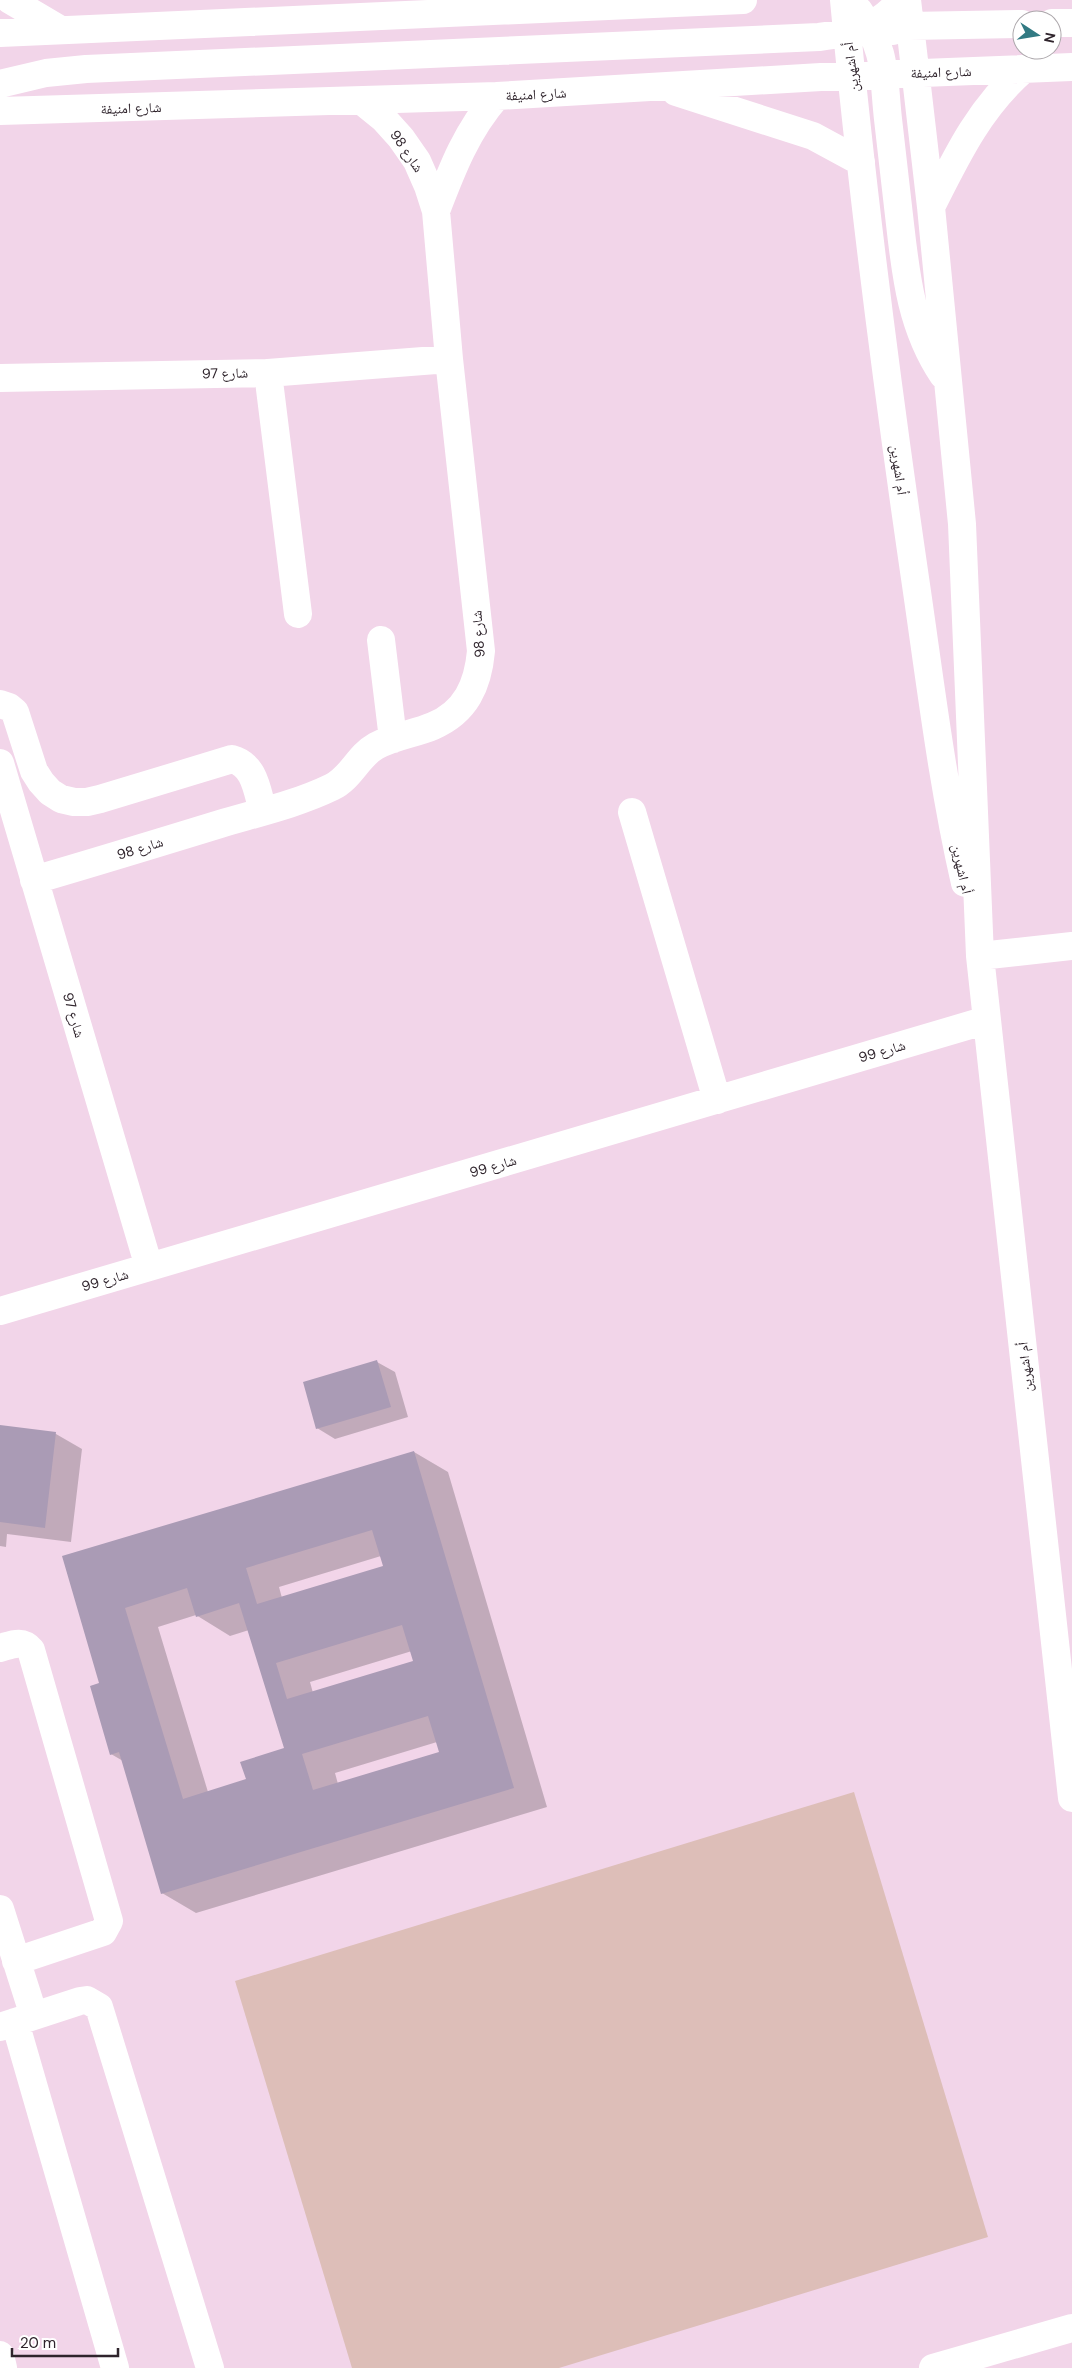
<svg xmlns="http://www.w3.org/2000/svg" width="1072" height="2368" font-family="'DM Sans','Noto Naskh Arabic',sans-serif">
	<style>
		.green { fill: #ddbeb8 }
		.shadow { fill: #0003; fill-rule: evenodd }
		.building { fill: #aa9bb5; fill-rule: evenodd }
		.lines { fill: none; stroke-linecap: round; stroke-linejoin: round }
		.minor { stroke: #fff; stroke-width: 28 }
		.labels { text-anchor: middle; stroke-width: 4; stroke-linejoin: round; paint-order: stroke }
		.street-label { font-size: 14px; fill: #2f242c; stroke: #fff }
	</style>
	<rect width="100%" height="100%" fill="#f2d5e9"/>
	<path class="green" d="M854,1792L988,2237L559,2368H352L235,1981Z"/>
	<path class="shadow" d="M377,1362L395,1372L408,1417L335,1439L317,1428Z
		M0,1427L56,1434L82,1449L71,1542L7,1534L6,1547L0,1546Z
		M414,1452L448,1472L547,1807L196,1913L162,1893L123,1761L111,1754L100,1683L63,1557ZM381,1556L385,1567L282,1598L279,1587ZM196,1615L230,1636L249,1630L285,1749L247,1780L208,1792L158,1627ZM412,1651L415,1662L313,1693L310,1682ZM437,1742L441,1753L338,1784L335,1773Z"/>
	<path class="building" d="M377,1360L391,1407L316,1429L303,1382Z
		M0,1425L56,1432L45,1528L0,1522Z
		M414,1451L514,1788L161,1894L119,1752L110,1755L90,1686L99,1683L62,1556ZM372,1530L383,1566L257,1604L246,1568ZM187,1588L196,1617L239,1603L284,1748L240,1762L246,1779L183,1799L125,1608ZM402,1625L413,1661L287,1699L276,1663ZM428,1716L439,1752L313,1790L302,1754Z"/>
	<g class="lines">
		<path class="minor" d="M10,0L61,30
			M844,0C862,193 887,386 915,578C930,680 942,783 965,883
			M907,0L931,207L962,524L980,956L1072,1798
			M859,11C887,51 883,73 888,119C892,154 896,189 900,224C906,278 912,329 943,375
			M1052,23H1072
			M893,31L909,26L1022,24
			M0,33L743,0
			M0,84L46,73L86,69L819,37C851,33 880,28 900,0
			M676,92L813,136L861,162
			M0,111L497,96L821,77L1072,67
			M931,207C957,155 980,107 1024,69
			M436,211C452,169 467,130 497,96
			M268,373L298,614
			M0,378L268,373L449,359
			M381,640L393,739
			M0,704L9,707L15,712L34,771L41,782L50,792L61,799L74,802H87L100,799L232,759C255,765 257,791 263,811
			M0,763L149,1267
			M632,812L717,1100
			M34,880C96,862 158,843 220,824C257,813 297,804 332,787C351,778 358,756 376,746C394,736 414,734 433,726C466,712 478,685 481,651L449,359L436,211L428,186L417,161L401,138L383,118L362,101
			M980,956L1072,946
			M0,1311L987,1020
			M0,1648C11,1645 22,1639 31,1650L109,1921L103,1932L16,1961
			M0,1909L34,2016
			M15,2022L115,2368
			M0,2027L80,2001L87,2000L99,2007L210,2368
			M0,2355L3,2368
			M933,2368L1072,2328"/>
	</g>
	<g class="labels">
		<g class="street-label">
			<text transform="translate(851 67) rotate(-97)" y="5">أم اشهرين</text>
			<text transform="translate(941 72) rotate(-2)" y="5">شارع امنيفة</text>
			<text transform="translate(536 94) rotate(-3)" y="5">شارع امنيفة</text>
			<text transform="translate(131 108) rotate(-2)" y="5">شارع امنيفة</text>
			<text transform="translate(407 151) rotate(56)" y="5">شارع 98</text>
			<text transform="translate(225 373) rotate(-1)" y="5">شارع 97</text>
			<text transform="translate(899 470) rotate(82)" y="5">أم اشهرين</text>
			<text transform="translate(478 634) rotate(-94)" y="5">شارع 98</text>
			<text transform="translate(140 848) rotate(-17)" y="5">شارع 98</text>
			<text transform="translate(962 869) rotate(78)" y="5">أم اشهرين</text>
			<text transform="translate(74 1015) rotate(74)" y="5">شارع 97</text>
			<text transform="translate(882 1051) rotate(-16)" y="5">شارع 99</text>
			<text transform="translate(493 1166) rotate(-16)" y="5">شارع 99</text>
			<text transform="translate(105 1280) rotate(-16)" y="5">شارع 99</text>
			<text transform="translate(1025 1367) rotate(-96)" y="5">أم اشهرين</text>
		</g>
	</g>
	<g transform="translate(1037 35) rotate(102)"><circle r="24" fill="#ffffff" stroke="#aca7ab"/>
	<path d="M0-4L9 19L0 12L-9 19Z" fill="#327a83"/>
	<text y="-8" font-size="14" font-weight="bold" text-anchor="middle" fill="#2f242c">N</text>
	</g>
	<path d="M12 2348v8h106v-8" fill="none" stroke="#2f242c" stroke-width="2.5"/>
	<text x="20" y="2348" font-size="15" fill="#2f242c" stroke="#ffffff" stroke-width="4" paint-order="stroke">20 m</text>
</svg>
